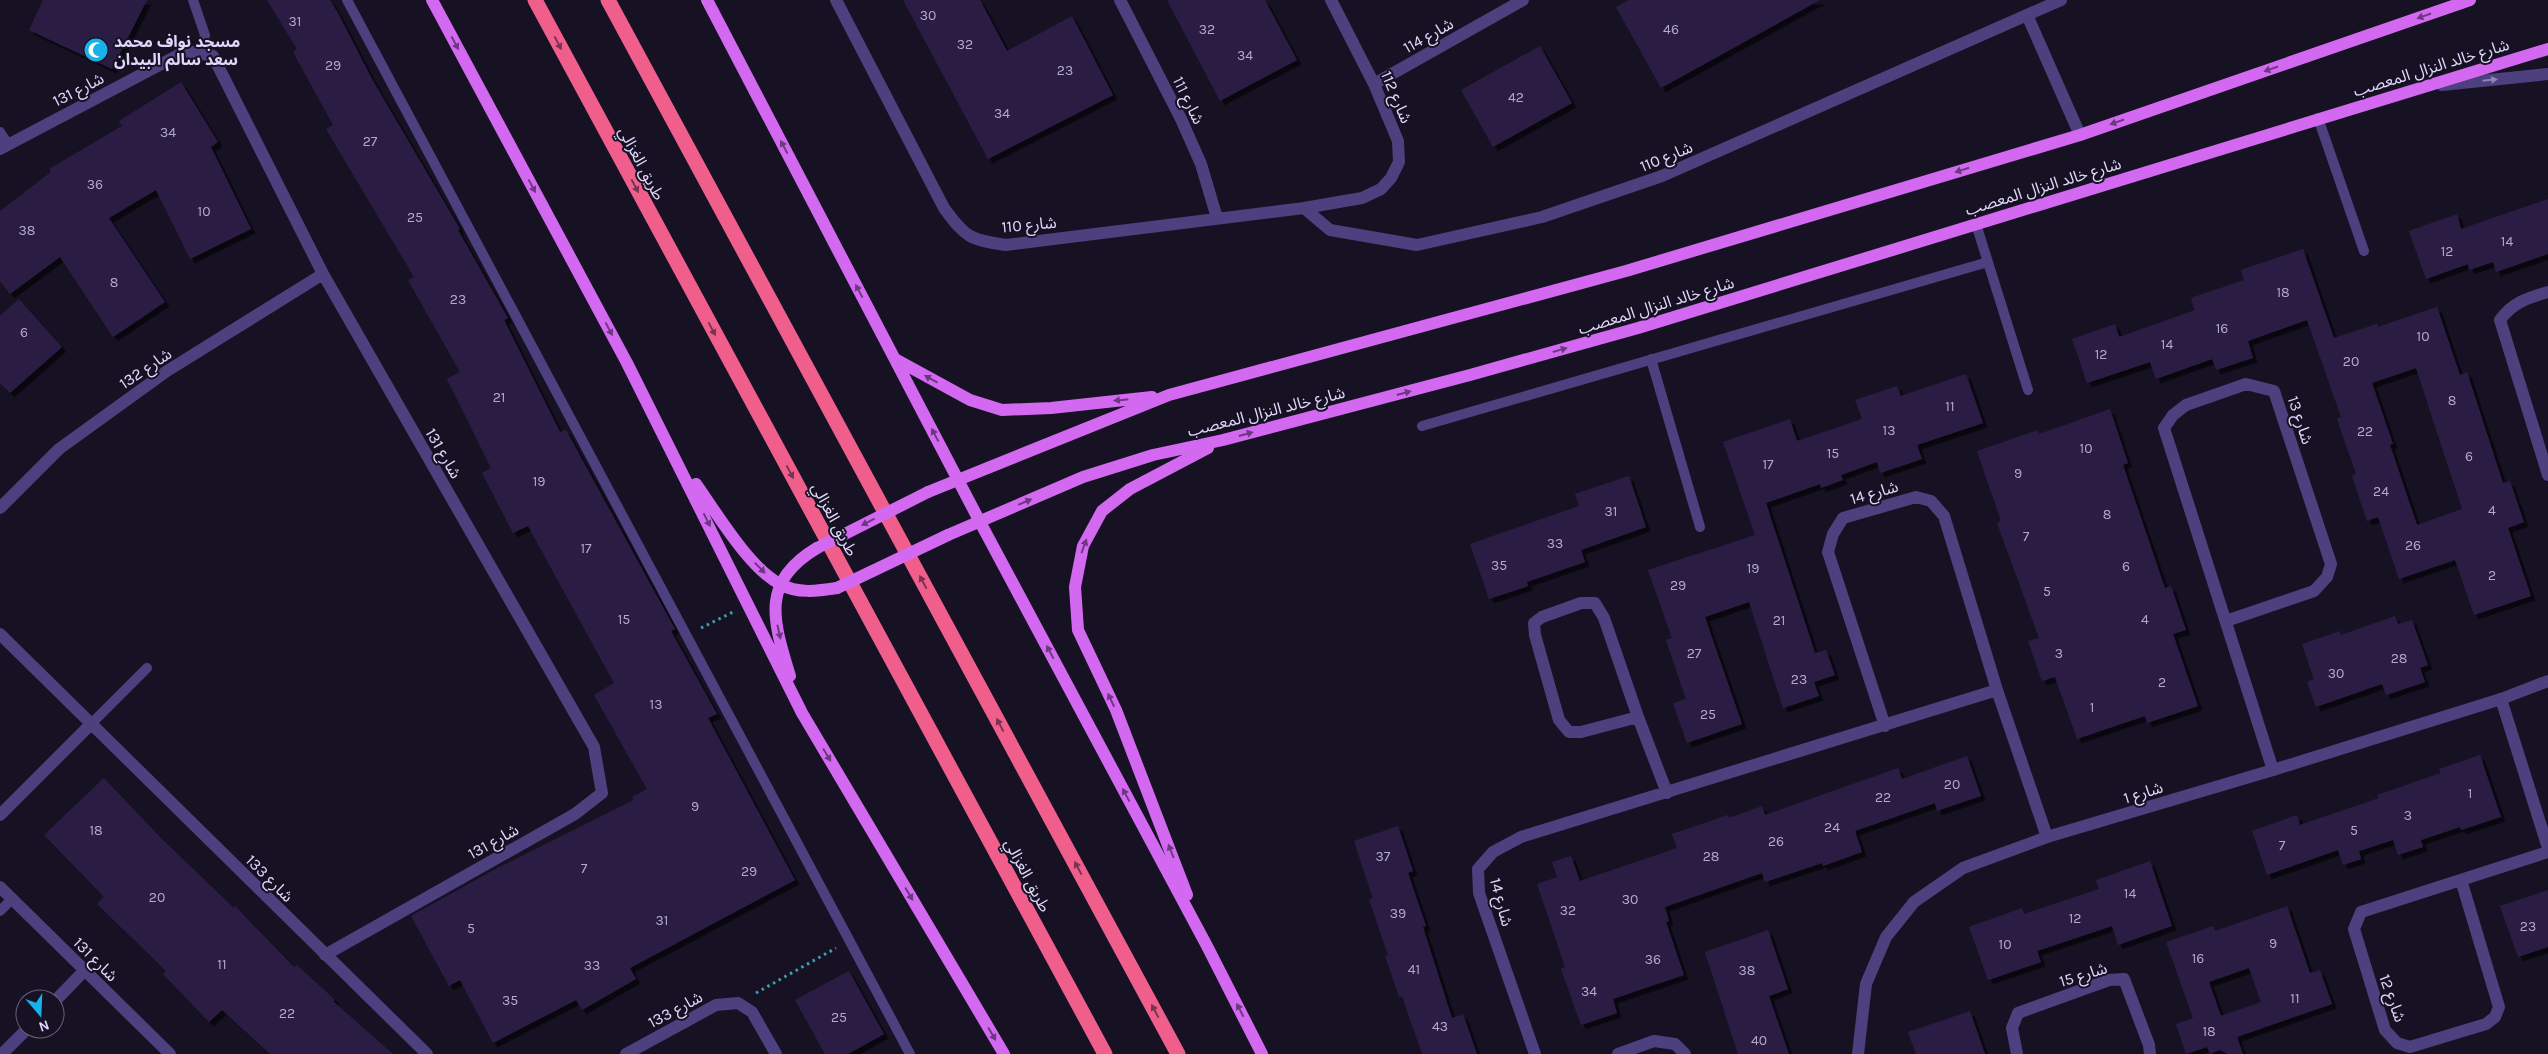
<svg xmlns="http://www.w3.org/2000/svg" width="2548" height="1054" font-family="Karla,'Noto Sans Arabic',sans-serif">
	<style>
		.building { fill: #2c1f43; fill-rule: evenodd; filter: url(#shadow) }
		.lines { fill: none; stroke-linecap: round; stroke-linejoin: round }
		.path { stroke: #3ba1ac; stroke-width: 3; stroke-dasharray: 2.5 4; stroke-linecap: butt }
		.service { stroke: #4c407e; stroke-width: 10 }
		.minor { stroke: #4c407e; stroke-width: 12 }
		.tertiary { stroke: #4c407e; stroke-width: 12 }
		.primary { stroke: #d469f1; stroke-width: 12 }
		.motorway { stroke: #f05e8c; stroke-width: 15 }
		.primary-bridge { stroke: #d469f1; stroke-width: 12 }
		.oneway { fill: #6c3980 }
		.oneway2 { fill: #793453 }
		.oneway3 { fill: #8f84b6 }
		.labels { text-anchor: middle; stroke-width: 4; stroke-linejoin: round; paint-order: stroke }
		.number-label { font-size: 14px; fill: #b4a9cd }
		.street-label { font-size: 16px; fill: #e1d7fb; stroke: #171124 }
		.poi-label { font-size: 16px; font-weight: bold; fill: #e1d7fb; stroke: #171124; text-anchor: start }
	</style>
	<defs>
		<filter id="shadow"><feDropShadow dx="4.5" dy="4.5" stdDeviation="0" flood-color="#0009"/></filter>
	</defs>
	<rect width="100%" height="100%" fill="#171124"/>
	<path class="building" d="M43,0H147L112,69L29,30Z
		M267,0H330L339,15L372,79L460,229L458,230L508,318L504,320L560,432L566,430L675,629L671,631L717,714L708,718L795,880L630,968L636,979L582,1010L576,1000L493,1043L460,980L449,986L411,916L492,871L634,800L632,797L647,789L594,695L614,683L528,526L513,533L482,473L491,468L447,379L460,372L408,280L414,277L326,129L333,125L293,52L297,49Z
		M903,0H980L1007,51L1072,16L1113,95L988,159Z
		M1167,0H1265L1297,60L1220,101Z
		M1629,0H1820L1661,88L1616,7Z
		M1540,46L1572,103L1493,147L1461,90Z
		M181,82L218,142L211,147L251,229L190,259L156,190L109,218L165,302L113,337L60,257L10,294L0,281V211L51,172L49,169L122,126L119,121Z
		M2548,199V254L2496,272L2493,262L2469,270L2468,264L2426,279L2409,231L2457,214L2461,229Z
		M2303,249L2334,338L2377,324L2378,327L2437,307L2460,375L2467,372L2503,483L2510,481L2524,522L2508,528L2531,596L2474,615L2455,560L2399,579L2378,517L2367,521L2352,476L2356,474L2337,419L2341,417L2307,320L2248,341L2253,358L2216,370L2212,359L2156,379L2150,362L2087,383L2072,339L2115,324L2119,337L2195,310L2191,298L2244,280L2241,270ZM2416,368L2462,509L2417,525L2390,445L2393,444L2372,383Z
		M19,299L62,347L10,393L0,383V316Z
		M1966,374L1983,423L1917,445L1922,459L1880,473L1877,462L1841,475L1843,480L1821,488L1820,484L1766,503L1815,653L1826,650L1835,675L1814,682L1819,696L1783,708L1749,602L1705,617L1742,724L1687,743L1673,703L1686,699L1666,640L1672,638L1648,570L1755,535L1723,442L1790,419L1797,441L1862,419L1855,400L1897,386L1901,396Z
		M2110,409L2128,463L2123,465L2165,588L2171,586L2186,630L2173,634L2198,706L2147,723L2145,716L2077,739L2055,677L2042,681L2028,641L2039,638L1997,523L2001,521L1977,451L2038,430L2039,434Z
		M1629,476L1646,527L1581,550L1585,562L1527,582L1528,586L1489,599L1470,544L1579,506L1575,494Z
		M2395,616L2398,624L2412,620L2428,665L2420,668L2425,682L2386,695L2382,684L2316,707L2307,682L2314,679L2302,644L2340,631L2341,635Z
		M2480,755L2501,817L2461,830L2460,827L2421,840L2423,847L2398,855L2393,840L2359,851L2361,859L2343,865L2338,850L2267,875L2252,831L2297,815L2300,825L2379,798L2377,795L2441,773L2439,769Z
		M1967,756L1981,796L1937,811L1935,803L1855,831L1862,852L1823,866L1822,863L1765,882L1762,873L1665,907L1669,921L1666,922L1684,975L1613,999L1617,1013L1581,1025L1561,969L1565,967L1537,884L1557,877L1552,862L1571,856L1580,881L1677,848L1672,834L1728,815L1729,818L1762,806L1765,815L1898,768L1902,779Z
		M104,778L162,839L234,908L235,906L294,967L297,965L335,1000L333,1001L393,1054H270L222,1010L209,1022L163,974L166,971L97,904L104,897L44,835Z
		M1398,826L1413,871L1408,873L1426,926L1423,927L1452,1018L1463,1014L1477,1054H1422L1402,996L1399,997L1385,956L1388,955L1369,899L1373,898L1354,841Z
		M2150,861L2172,926L2118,945L2112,926L2037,951L2041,962L1988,980L1969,927L2022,908L2024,914L2099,889L2096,880Z
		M2548,890V947L2518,957L2500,906Z
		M2287,906L2310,973L2320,970L2332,1004L2237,1037L2243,1054H2228L2220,1050L2210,1054L2207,1047L2186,1054L2176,1024L2193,1018L2166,942L2213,926L2215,931ZM2249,968L2261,1002L2221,1016L2209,982Z
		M1768,930L1788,989L1769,996L1789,1054H1738L1705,952Z
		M849,971L884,1034L848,1054H825L795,1000Z
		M1970,1011L1985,1054H1916L1908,1032Z"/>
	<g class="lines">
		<path class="path" d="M701,628L733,612
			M756,993L836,948"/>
		<path class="service" d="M193,0L205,35L201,54
			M347,0L910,1054
			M2318,118L2364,251
			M0,132L8,144
			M1976,224L2028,390
			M1651,359L1700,527
			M1422,426L1988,262
			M92,723L147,668
			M0,911L12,899"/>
		<path class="minor" d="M836,0L944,208C965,237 970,240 1006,245L1304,208L1362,198L1381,189L1391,178L1399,162L1398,141L1374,84L1331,0
			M1120,0L1181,119L1201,164L1217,218
			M2027,15L2080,135
			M1374,84L1523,0
			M0,149L186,51L213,56L323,274L594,747L602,793L575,814L325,955
			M1304,208L1330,230L1417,245L1542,217L1662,176L2061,0
			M2548,292C2528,298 2513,302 2500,320L2548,475
			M0,508L59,449L167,371L323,274
			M1581,603H1595L1604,618L1638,717L1581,732H1569L1559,720L1535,635L1534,623L1542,617Z
			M2226,621L2314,591L2327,577L2331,564L2274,391L2246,384L2186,405L2173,415L2164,428L2273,770
			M0,634L427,1054
			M2501,699L2548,848
			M1638,717L1667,793
			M1885,726L1828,552L1833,534L1843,518L1916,497L1931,501L1944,516L1997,690L2047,837
			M0,815L92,723
			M2461,880L2499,1007L2495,1017L2486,1024L2410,1047L2397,1043L2385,1030L2354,929L2361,912L2548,852
			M0,887L170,1054
			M55,1001L85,970
			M2,1054L27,1029
			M626,1054L716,1005L738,1003L752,1012L776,1054
			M1535,1054L1479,893L1478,869L1493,852L1521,837L1997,690
			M1618,1054L1654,1041L1675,1044L1685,1054
			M2017,1054L2012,1028L2018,1013L2109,980L2124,979L2149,1045L2150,1054"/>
		<path class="tertiary" d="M2442,85L2548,74
			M1858,1054L1866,984L1886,937L1914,902L1963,868L2047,837L2273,770L2501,699L2548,681"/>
		<path class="primary" d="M432,0L627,363L802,713L1004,1054
			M707,0L980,522L1207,946L1262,1054
			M895,359L970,400L1002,410L1051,408L1152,397
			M696,484C716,512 749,568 780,584C797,594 818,591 837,588
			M928,492L1169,395L1626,271L2080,135L2470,0
			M948,535L1083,477L1153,455L1223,440L1470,375L1638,328L2548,49
			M790,676C773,620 760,582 817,548
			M1187,895L1116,710L1078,630L1075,587L1083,546L1102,511L1130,489L1208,448"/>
		<path class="motorway" d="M535,0L1105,1054
			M608,0L1178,1054"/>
		<path class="primary-bridge" d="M817,548L928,492
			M837,588L948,535"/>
	</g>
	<defs><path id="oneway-solid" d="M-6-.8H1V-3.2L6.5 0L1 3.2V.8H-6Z" transform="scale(1.25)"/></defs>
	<g class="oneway">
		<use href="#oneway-solid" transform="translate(2424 16) rotate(161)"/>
		<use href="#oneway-solid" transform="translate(455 43) rotate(62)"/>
		<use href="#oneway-solid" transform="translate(2271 69) rotate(161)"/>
		<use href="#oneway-solid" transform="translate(2117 122) rotate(161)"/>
		<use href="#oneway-solid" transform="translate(784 147) rotate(-118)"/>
		<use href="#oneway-solid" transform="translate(1962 170) rotate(163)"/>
		<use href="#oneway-solid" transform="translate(532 186) rotate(62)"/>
		<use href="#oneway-solid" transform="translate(859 291) rotate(-118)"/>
		<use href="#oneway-solid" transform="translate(609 329) rotate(62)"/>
		<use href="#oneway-solid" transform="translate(1560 350) rotate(-16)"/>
		<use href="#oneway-solid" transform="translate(931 379) rotate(-151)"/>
		<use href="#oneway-solid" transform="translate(1404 393) rotate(-15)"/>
		<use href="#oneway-solid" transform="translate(1121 400) rotate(174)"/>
		<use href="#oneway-solid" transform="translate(1246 434) rotate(-15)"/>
		<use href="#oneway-solid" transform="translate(935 435) rotate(-118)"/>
		<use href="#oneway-solid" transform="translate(1025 502) rotate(-23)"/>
		<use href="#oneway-solid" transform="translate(707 520) rotate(63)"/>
		<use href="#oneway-solid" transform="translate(868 522) rotate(153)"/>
		<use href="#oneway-solid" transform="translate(1084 546) rotate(-70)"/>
		<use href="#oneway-solid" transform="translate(760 568) rotate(46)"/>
		<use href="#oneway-solid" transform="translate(779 632) rotate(77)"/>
		<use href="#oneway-solid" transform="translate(1050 652) rotate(-118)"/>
		<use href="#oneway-solid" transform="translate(1111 700) rotate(-115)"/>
		<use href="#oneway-solid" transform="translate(827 755) rotate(59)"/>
		<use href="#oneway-solid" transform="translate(1126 795) rotate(-118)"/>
		<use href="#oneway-solid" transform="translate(1171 851) rotate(-111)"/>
		<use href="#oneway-solid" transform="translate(909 894) rotate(59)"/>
		<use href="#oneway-solid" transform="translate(1240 1010) rotate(-117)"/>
		<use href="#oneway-solid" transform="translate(992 1034) rotate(59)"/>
	</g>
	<g class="oneway2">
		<use href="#oneway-solid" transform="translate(558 43) rotate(62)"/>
		<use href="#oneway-solid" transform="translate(635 186) rotate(62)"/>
		<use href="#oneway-solid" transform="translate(712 329) rotate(62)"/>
		<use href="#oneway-solid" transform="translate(790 472) rotate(62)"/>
		<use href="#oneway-solid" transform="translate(923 582) rotate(-118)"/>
		<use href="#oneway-solid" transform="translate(1000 725) rotate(-118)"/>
		<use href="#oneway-solid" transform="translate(1078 868) rotate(-118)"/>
		<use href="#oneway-solid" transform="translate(1155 1011) rotate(-118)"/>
	</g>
	<use class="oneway3" href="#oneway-solid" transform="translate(2490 80) rotate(-6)"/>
	<defs>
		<symbol id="mosque-disc" viewBox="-11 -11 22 22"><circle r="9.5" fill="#16b2e9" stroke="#171124"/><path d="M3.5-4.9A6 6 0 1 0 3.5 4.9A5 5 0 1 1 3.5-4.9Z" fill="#fff"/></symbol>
	</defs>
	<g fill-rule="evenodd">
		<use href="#mosque-disc" x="82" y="36" width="28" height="28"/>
	</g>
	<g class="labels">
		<g class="number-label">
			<text x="928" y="20">30</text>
			<text x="295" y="26">31</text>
			<text x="1207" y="34">32</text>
			<text x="1671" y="34">46</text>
			<text x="965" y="49">32</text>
			<text x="1245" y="60">34</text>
			<text x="333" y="70">29</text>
			<text x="1065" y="75">23</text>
			<text x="1516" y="102">42</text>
			<text x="1002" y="118">34</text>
			<text x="168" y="137">34</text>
			<text x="370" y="146">27</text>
			<text x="95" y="189">36</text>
			<text x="204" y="216">10</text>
			<text x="415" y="222">25</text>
			<text x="27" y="235">38</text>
			<text x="2507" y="246">14</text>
			<text x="2447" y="256">12</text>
			<text x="114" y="287">8</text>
			<text x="2283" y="297">18</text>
			<text x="458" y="304">23</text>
			<text x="2222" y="333">16</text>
			<text x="24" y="337">6</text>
			<text x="2423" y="341">10</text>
			<text x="2167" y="349">14</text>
			<text x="2101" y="359">12</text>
			<text x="2351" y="366">20</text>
			<text x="499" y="402">21</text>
			<text x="2452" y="405">8</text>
			<text x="1950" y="411">11</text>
			<text x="1889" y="435">13</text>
			<text x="2365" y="436">22</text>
			<text x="2086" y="453">10</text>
			<text x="1833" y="458">15</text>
			<text x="2469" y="461">6</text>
			<text x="1768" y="469">17</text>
			<text x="2018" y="478">9</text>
			<text x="539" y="486">19</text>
			<text x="2381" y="496">24</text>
			<text x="2492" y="515">4</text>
			<text x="1611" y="516">31</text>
			<text x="2107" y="519">8</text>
			<text x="2026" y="541">7</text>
			<text x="1555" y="548">33</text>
			<text x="2413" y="550">26</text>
			<text x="586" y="553">17</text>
			<text x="1499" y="570">35</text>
			<text x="2126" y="571">6</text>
			<text x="1753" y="573">19</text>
			<text x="2492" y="580">2</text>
			<text x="1678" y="590">29</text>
			<text x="2047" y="596">5</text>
			<text x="624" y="624">15</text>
			<text x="2145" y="624">4</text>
			<text x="1779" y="625">21</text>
			<text x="1694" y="658">27</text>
			<text x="2059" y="658">3</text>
			<text x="2399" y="663">28</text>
			<text x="2336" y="678">30</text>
			<text x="1799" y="684">23</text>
			<text x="2162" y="687">2</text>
			<text x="656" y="709">13</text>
			<text x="2092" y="712">1</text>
			<text x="1708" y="719">25</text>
			<text x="1952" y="789">20</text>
			<text x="2470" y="798">1</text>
			<text x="1883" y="802">22</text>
			<text x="695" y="811">9</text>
			<text x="2408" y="820">3</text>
			<text x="1832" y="832">24</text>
			<text x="96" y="835">18</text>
			<text x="2354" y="835">5</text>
			<text x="1776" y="846">26</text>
			<text x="2282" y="850">7</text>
			<text x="1383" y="861">37</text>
			<text x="1711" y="861">28</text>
			<text x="584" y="873">7</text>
			<text x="749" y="876">29</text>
			<text x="2130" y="898">14</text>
			<text x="157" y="902">20</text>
			<text x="1630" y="904">30</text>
			<text x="1568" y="915">32</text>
			<text x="1398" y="918">39</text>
			<text x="2075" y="923">12</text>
			<text x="662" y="925">31</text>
			<text x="2528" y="931">23</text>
			<text x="471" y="933">5</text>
			<text x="2273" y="948">9</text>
			<text x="2005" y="949">10</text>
			<text x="2198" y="963">16</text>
			<text x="1653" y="964">36</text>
			<text x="222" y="969">11</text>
			<text x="592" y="970">33</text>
			<text x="1414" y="974">41</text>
			<text x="1747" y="975">38</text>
			<text x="1589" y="996">34</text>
			<text x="2295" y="1003">11</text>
			<text x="510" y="1005">35</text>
			<text x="287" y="1018">22</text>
			<text x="839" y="1022">25</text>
			<text x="1440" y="1031">43</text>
			<text x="2209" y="1036">18</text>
			<text x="1759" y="1045">40</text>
		</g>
		<g class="street-label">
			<text transform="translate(1428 35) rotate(-29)" y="6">114 شارع</text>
			<text transform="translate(2431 67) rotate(-17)" y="6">شارع خالد النزال المعصب</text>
			<text transform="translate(78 89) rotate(-27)" y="6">شارع 131</text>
			<text transform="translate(1397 97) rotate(67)" y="6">شارع 112</text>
			<text transform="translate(1189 100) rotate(64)" y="6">شارع 111</text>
			<text transform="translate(1666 156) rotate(-22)" y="6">شارع 110</text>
			<text transform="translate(642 163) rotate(62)" y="6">طريق الغزالي</text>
			<text transform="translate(2043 186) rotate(-17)" y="6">شارع خالد النزال المعصب</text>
			<text transform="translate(1029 224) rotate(-5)" y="6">شارع 110</text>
			<text transform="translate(1656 305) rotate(-17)" y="6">شارع خالد النزال المعصب</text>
			<text transform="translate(145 368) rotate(-34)" y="6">شارع 132</text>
			<text transform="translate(1266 411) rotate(-14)" y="6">شارع خالد النزال المعصب</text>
			<text transform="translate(2301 420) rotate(72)" y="6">شارع 13</text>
			<text transform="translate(444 453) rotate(60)" y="6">شارع 131</text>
			<text transform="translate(1874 492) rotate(-16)" y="6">شارع 14</text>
			<text transform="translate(835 519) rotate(62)" y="6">طريق الغزالي</text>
			<text transform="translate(2143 792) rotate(-17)" y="6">شارع 1</text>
			<text transform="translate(493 841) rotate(-29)" y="6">شارع 131</text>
			<text transform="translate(1028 875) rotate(62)" y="6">طريق الغزالي</text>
			<text transform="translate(270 878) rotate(45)" y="6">شارع 133</text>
			<text transform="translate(1502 902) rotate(75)" y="6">شارع 14</text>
			<text transform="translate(96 959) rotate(45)" y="6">شارع 131</text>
			<text transform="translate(2083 974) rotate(-17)" y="6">شارع 15</text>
			<text transform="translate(2393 998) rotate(70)" y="6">شارع 12</text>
			<text transform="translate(675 1009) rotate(-28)" y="6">شارع 133</text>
		</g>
		<g class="poi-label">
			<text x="114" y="47">مسجد نواف محمد<tspan x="114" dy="18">سعد سالم البيدان</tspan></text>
		</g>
	</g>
	<g transform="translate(40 1014) rotate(161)"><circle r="24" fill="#171124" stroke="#68607a"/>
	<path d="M0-4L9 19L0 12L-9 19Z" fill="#16b2e9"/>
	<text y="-8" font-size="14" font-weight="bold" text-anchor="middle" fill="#e1d7fb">N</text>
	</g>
</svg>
